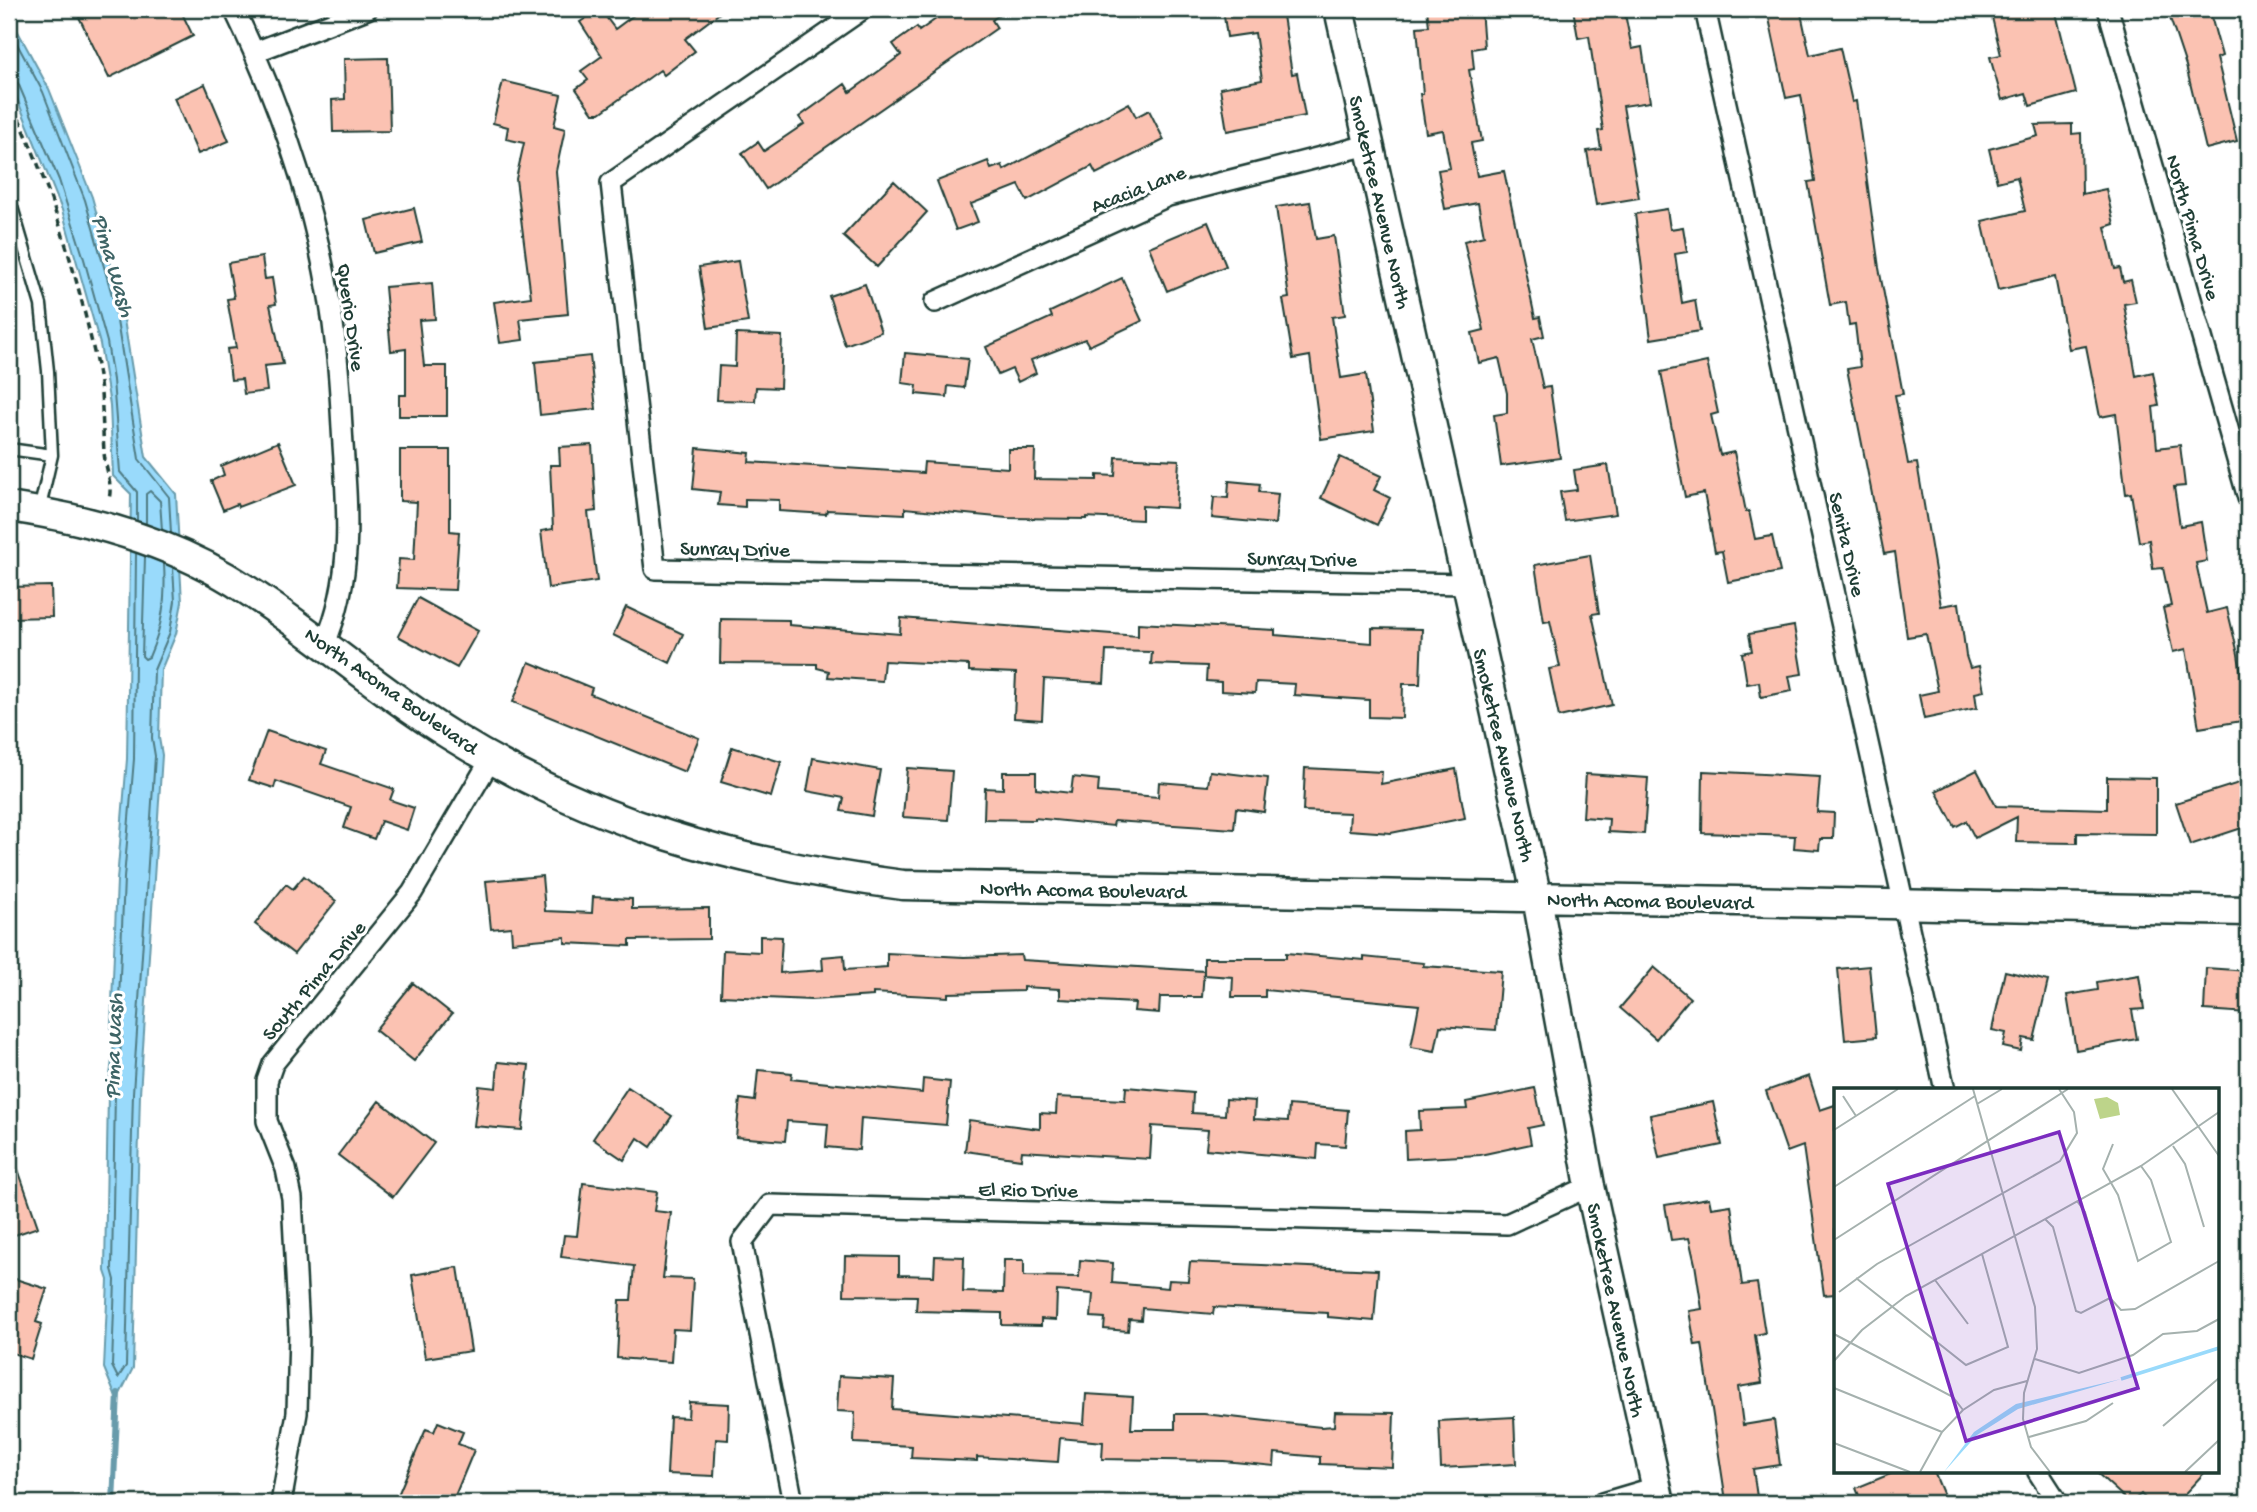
<svg xmlns="http://www.w3.org/2000/svg" width="2257" height="1512" font-family="'Gochi Hand',sans-serif">
	<style>
		.water { fill: #99dafb; stroke: #689bab; stroke-width: 2 }
		.lines { fill: none; stroke-linecap: round; stroke-linejoin: round }
		.shore { stroke: #507c84; stroke-width: 2 }
		.stream { stroke: #689bab; stroke-width: 6 }
		.building { fill: #fbc2b2; stroke: #1f3d34; stroke-width: 2 }
		.lane-casing { stroke: #1f3d34; stroke-width: 15 }
		.street-casing { stroke: #1f3d34; stroke-width: 24 }
		.secondary-casing { stroke: #1f3d34; stroke-width: 33 }
		.path { stroke: #1f3d34; stroke-width: 3.5; stroke-dasharray: 7 5; stroke-linecap: butt }
		.lane { stroke: #fff; stroke-width: 10 }
		.street { stroke: #fff; stroke-width: 19 }
		.secondary { stroke: #fff; stroke-width: 28 }
		.labels { text-anchor: middle; stroke-width: 6; stroke-linejoin: round; paint-order: stroke }
		.street-label { font-size: 21px; fill: #1f3d34; stroke: #fff }
		.water-label { font-size: 23px; font-style: italic; fill: #3e6466; stroke: #fff }
		.inset-river { fill: none; stroke: #99dafb; stroke-width: 3.5 }
		.inset-road { fill: none; stroke: #a5b1ae; stroke-width: 2 }
		.view { fill: #7b2cbf; fill-opacity: 0.15; stroke: #7b2cbf; stroke-width: 3.5 }
		.inset-edge { fill: none; stroke: #1f3d34; stroke-width: 3.5 }
	</style>
	<rect width="100%" height="100%" fill="#fff"/>
	<filter id="ink" filterUnits="userSpaceOnUse"><feTurbulence type="fractalNoise" baseFrequency=".0143" numOctaves="2"/><feDisplacementMap in="SourceGraphic" scale="14" xChannelSelector="R" yChannelSelector="G"/><feConvolveMatrix kernelMatrix="1 2 1 2 8 2 1 2 1" color-interpolation-filters="sRGB"/></filter>
	<g filter="url(#ink)">
		<path class="water" d="M9,15L49,89L92,197L121,301L146,457L176,494L182,602L176,634L161,670L159,738L162,755L140,1094L133,1368L117,1400L104,1368L108,1280L105,1271L108,1092L115,1036L111,1027L117,880L127,759L131,494L113,476L110,405L100,344L62,210L9,79Z"/>
		<g class="lines">
			<path class="shore" d="M9,29L43,92L85,200L114,302L139,459L169,497L171,533
				M9,78L18,83L59,180L84,259L107,342L113,380L120,472L137,492V521
				M146,524V494L150,491L160,501L162,530
				M136,554L134,759L124,878L118,1025L122,1037L115,1092L112,1269L115,1280L112,1366L118,1378L126,1366L133,1093L155,756L152,738L154,670L170,632L175,601L173,568
				M145,557L142,656L145,659L149,657C163,625 166,599 164,564"/>
			<path class="stream" d="M113,1503L118,1393"/>
		</g>
		<path class="building" d="M75,9H180L193,36L109,78Z
			M600,9L615,29L642,9H725L685,39L695,51L664,75L660,70L600,113H593L576,89L588,80L581,71L602,56L580,22Z
			M950,9H1008L992,20L997,28L766,189L742,153L758,142L764,151L804,124L799,117L845,84L850,92L901,55L893,44L917,27L919,31Z
			M1223,9H1282L1292,74L1297,73L1305,116L1227,131L1220,88L1262,80L1255,33L1227,37Z
			M1427,9H1481L1484,47L1472,49L1474,69L1469,70L1482,141L1471,143L1477,176L1504,171L1535,318L1540,317L1544,336L1532,339L1543,388L1550,387L1560,458L1501,466L1494,415L1507,413V393L1499,358L1479,363L1472,333L1484,330L1464,241L1484,236L1478,203L1445,209L1438,170L1450,168L1443,130L1426,133L1420,94H1423L1417,27L1429,26Z
			M1573,9H1624L1632,49L1642,47L1650,102L1623,106L1639,198L1596,205L1587,151L1601,149L1598,131L1603,130L1589,36L1578,38Z
			M1767,9H1800L1810,55L1840,48L1852,102L1856,101L1879,268L1903,394L1895,395L1908,464L1917,463L1941,606L1959,603L1966,656L1970,668L1979,666L1984,691L1975,693L1977,708L1924,719L1919,695L1938,691L1926,634L1907,637L1895,552L1884,554L1847,369L1860,367L1855,324L1849,325L1846,302L1830,305L1808,182L1815,181L1801,95L1786,98Z
			M1990,9H2055L2076,93L2030,106L2026,93L2002,100L1990,57L2001,55Z
			M2167,9H2209L2222,56L2217,58L2237,141L2206,149L2186,66Z
			M388,58L390,131L333,132L332,100L345,99L344,59Z
			M503,81L561,95L554,126L565,129L556,171L568,314L520,319L523,340L500,343L494,302L531,297L516,179L524,143L506,139L508,127L493,123Z
			M205,84L229,141L198,154L174,98Z
			M1129,103L1136,117L1149,110L1164,140L1096,174L1092,166L1027,201L1019,185L971,204L978,222L956,230L937,181L988,161L991,169L1002,165L1004,170Z
			M2072,124V134L2081,133L2082,194L2106,189L2114,224L2105,227L2115,269L2120,268L2123,282L2131,280L2136,302L2124,304L2136,376L2153,372L2159,406L2153,407L2157,448L2180,445L2185,486L2174,487L2180,526L2201,522L2207,561L2196,563L2207,613L2227,608L2238,654L2248,720L2199,728L2186,649L2173,652L2163,608L2171,606L2163,568L2153,569L2149,540L2139,542L2131,493L2126,494L2116,414L2100,417L2086,346L2069,349L2055,277L1998,290L1982,221L2025,211L2017,177L1997,182L1989,149L2038,136L2035,125Z
			M894,181L927,212L877,267L843,236Z
			M1310,202L1316,239L1334,236L1345,315L1332,317L1341,378L1366,374L1374,431L1321,439L1310,356L1293,359L1283,299L1289,298L1276,207Z
			M414,208L422,242L374,253L366,220Z
			M1667,209L1670,229L1683,227L1687,252L1675,254L1682,303L1695,300L1700,331L1651,339L1635,214Z
			M1208,222L1226,266L1167,291L1149,247Z
			M262,257L265,279L272,278L276,304L270,305L283,364L264,366L267,391L244,394L242,379L231,380L227,349L236,348L227,299L234,298L228,263Z
			M738,261L748,322L708,328L699,267Z
			M1122,278L1142,321L1089,346L1085,339L1031,360L1036,373L1018,382L1012,369L998,375L986,347L1052,317L1050,312Z
			M432,283L435,319L419,320L424,366H447V416H399V395H406V349L391,351L385,287Z
			M865,284L881,332L845,345L829,296Z
			M736,334L782,336L780,388L756,387L755,401L717,400L719,366L735,367Z
			M905,353L968,359L964,388L948,386L947,397L916,394L917,385L902,383Z
			M590,356L596,409L540,415L535,362Z
			M1707,362L1718,413L1711,415L1720,455L1734,452L1746,512L1749,511L1755,539L1772,536L1780,572L1728,582L1722,551L1715,552L1704,493L1685,497L1661,372Z
			M278,442L296,485L238,507L237,504L223,510L211,481L224,475L221,466Z
			M592,445L596,511L588,512L597,581L548,588L541,531L553,529L550,465H560L559,447Z
			M697,448L750,453L749,462L923,473L924,462L1008,468V449H1035L1034,479L1097,480V475L1115,476L1116,457L1179,460L1176,508L1142,506V520L1086,517V519L1007,518L905,508V514L827,510L826,514L779,511V500L745,499V507L718,505L720,492L693,489Z
			M400,450H450V531L459,532L455,590L397,588L399,559L414,560L417,502L400,501Z
			M1340,457L1381,476L1374,490L1390,498L1377,525L1321,498Z
			M1608,465L1616,514L1565,521L1560,492L1577,490L1574,470Z
			M1229,481L1260,484L1259,492L1278,494L1275,524L1212,518L1214,497L1228,498Z
			M1590,555L1599,613L1592,614L1612,705L1559,717L1549,669L1560,667L1550,621L1544,622L1535,565Z
			M51,586L52,617L9,618V587Z
			M418,598L478,631L457,668L398,636Z
			M626,607L683,634L670,663L613,635Z
			M901,618L1138,636V623L1196,626L1275,630V635L1372,643V628L1422,629L1420,684H1403L1402,718L1369,717V700L1294,695L1295,684L1256,682L1255,693L1221,691V682L1206,681L1207,666L1151,664L1152,652L1106,651L1104,683L1044,679L1042,720L1014,718L1016,673L969,671V665L884,661L882,681L828,677L829,671L817,668V664L720,663L721,619L789,620V625L900,634Z
			M1794,626L1802,674L1789,676L1792,691L1761,697L1759,682L1747,684L1742,653L1752,651L1749,634Z
			M529,662L592,688L590,694L699,738L685,772L513,702Z
			M267,731L326,751L321,764L394,789L390,800L414,808L407,830L381,821L374,839L344,828L351,807L276,781L274,788L249,780Z
			M732,747L781,762L771,797L721,782Z
			M813,758L880,770L872,816L841,811L844,798L807,791Z
			M907,768L952,771L948,820L903,817Z
			M1305,768L1382,772L1381,784L1456,769L1465,818L1391,833L1349,830L1350,813L1303,811Z
			M1977,770L1996,806L2107,809V777L2156,778V834L2077,833V843L2016,842L2017,817L1975,838L1966,821L1955,827L1936,791Z
			M1210,771L1268,778L1264,812L1236,808L1234,829L1114,821L1113,826L1035,818V820L984,819L985,788L1003,789V772H1036V789L1071,793L1073,777L1099,780L1098,792L1158,797L1159,782L1208,786Z
			M1703,771L1820,777L1817,812L1834,813L1833,839H1820L1819,850L1794,848L1795,836L1702,833Z
			M1586,774L1648,778L1644,834L1608,832L1609,819L1583,817Z
			M2248,780V826L2190,845L2176,803Z
			M304,876L336,901L294,954L255,924L286,884L293,889Z
			M542,876L545,911L592,913L593,897L632,899V909L709,908V939L630,940V946L565,943V937L512,942L511,927L491,929L486,881Z
			M760,936L782,937L780,973L823,970L822,957L844,955L845,970L887,967V953L964,957L1021,955L1022,960L1204,971L1202,997H1160L1159,1013L1134,1011L1135,1003L1060,999V989L1023,987V991L948,993V997L873,993V996L811,1000L721,996L723,950L760,952Z
			M1286,953L1364,960V957L1424,963L1423,966L1501,971L1496,1030L1440,1026L1435,1051L1411,1047L1419,1005L1265,990V997H1232L1233,977L1204,975V958H1286Z
			M1869,966L1876,1037L1845,1040L1838,969Z
			M1654,967L1690,998L1656,1039L1620,1008Z
			M2206,968L2248,971V1013L2204,1010Z
			M2005,971L2048,981L2034,1040L2023,1038L2021,1051L2003,1047L2006,1033L1992,1030Z
			M2139,975L2144,1009L2132,1010L2137,1039L2076,1050L2067,995L2098,990L2097,982Z
			M413,983L452,1014L414,1061L375,1030Z
			M498,1062L529,1065L522,1130L474,1126L479,1086L496,1088Z
			M758,1070L792,1073L791,1079L922,1093L923,1079L950,1082L946,1125L861,1118L859,1150L826,1147L828,1124L787,1121L785,1141L736,1137L740,1099L755,1101Z
			M1809,1076L1820,1110L1835,1105V1294L1824,1295L1803,1146L1787,1152L1766,1091Z
			M628,1087L672,1116L651,1147L638,1138L624,1160L593,1139Z
			M1126,1087L1193,1093L1192,1113L1225,1115L1226,1099L1255,1101L1254,1119L1288,1121L1289,1105L1348,1110L1345,1146L1318,1144L1317,1159L1206,1149L1208,1130L1152,1126L1150,1159L1022,1151L1021,1159L965,1151L969,1120L1040,1129V1113L1056,1114L1057,1097L1125,1100Z
			M1535,1088L1543,1125L1528,1128L1531,1144L1480,1155L1406,1159L1405,1131L1420,1130L1419,1111L1467,1109L1466,1102Z
			M379,1101L434,1143L393,1197L338,1155Z
			M1713,1102L1722,1145L1659,1158L1650,1115Z
			M9,1152H12L38,1227L9,1237Z
			M583,1183L657,1192L654,1211L671,1213L663,1278L693,1279L690,1330L673,1329L671,1362L617,1358L620,1300H631L634,1266L561,1257L564,1235L577,1236Z
			M1709,1198L1711,1208L1731,1205L1742,1285L1757,1283L1765,1333L1755,1335L1762,1383L1738,1387L1743,1425L1774,1420L1780,1465L1753,1469L1757,1497L1726,1501L1702,1344L1695,1345L1689,1311L1702,1309L1695,1264L1689,1238L1671,1240L1665,1205Z
			M845,1256L899,1257V1275L934,1276L935,1256L964,1257L963,1292L1003,1293L1004,1260H1024V1276L1079,1277L1080,1260L1113,1263L1112,1283L1168,1288L1169,1280L1188,1281L1190,1262L1378,1270L1374,1321L1328,1317V1313L1214,1307L1213,1314L1142,1308L1141,1320L1129,1319L1128,1331L1104,1329L1105,1318L1091,1317L1093,1294L1057,1291L1056,1320L1041,1319V1326L1002,1325V1313L916,1311L917,1296L844,1295Z
			M458,1267L471,1351L425,1358L412,1275Z
			M9,1277L47,1289L36,1322L42,1324L31,1359L9,1352Z
			M839,1376L894,1379L892,1409L1084,1424L1086,1394L1133,1397L1131,1429H1175V1414H1204L1321,1427L1334,1426L1335,1412L1394,1413L1392,1467L1320,1464V1457L1275,1453L1274,1466L1224,1461L1102,1459L1103,1442L1060,1438L1058,1462L977,1457V1461L911,1458L912,1446L854,1443L855,1412L837,1411Z
			M689,1402L729,1404L728,1440L716,1439L714,1476L667,1474L670,1417L688,1418Z
			M1514,1417L1516,1464L1441,1468L1439,1421Z
			M438,1422L463,1432L458,1444L474,1450L452,1503H419L398,1495L426,1429L434,1432Z
			M1895,1472H1934L1945,1498L1933,1503H1862L1856,1488Z
			M2096,1472H2205L2176,1503H2150L2141,1494L2130,1503Z"/>
		<g class="lines">
			<defs>
				<path id="lane" d="M9,197L41,305L48,371L52,455L39,511
					M9,449L52,455"/>
				<path id="street" d="M234,9C285,114 324,232 336,349C340,381 341,413 343,445C348,513 353,579 325,643
					M863,9L611,183L655,569L1466,584
					M1705,9L1945,1090
					M2108,9L2248,498
					M255,52L367,9
					M935,302L1168,196L1368,145
					M2038,1472L2058,1503
					M281,1503L297,1413L299,1332L292,1198L286,1169L267,1121V1081L273,1064L412,893L491,759
					M793,1503L742,1242L770,1205L1507,1224L1590,1186
					M1602,1503L1656,1487"/>
				<path id="secondary" d="M1339,9L1537,898L1590,1186L1660,1503
					M9,507C90,519 178,544 247,590C317,635 379,691 450,735C593,824 737,864 903,885L2248,911"/>
			</defs>
			<use href="#lane" class="lane-casing"/>
			<use href="#street" class="street-casing"/>
			<use href="#secondary" class="secondary-casing"/>
			<path class="path" d="M9,97C49,181 76,270 96,361C103,390 102,422 104,452C105,468 113,483 109,499"/>
			<use href="#lane" class="lane"/>
			<use href="#street" class="street"/>
			<use href="#secondary" class="secondary"/>
		</g>
	</g>
	<g class="labels">
		<g class="street-label">
			<text transform="translate(1138 188) rotate(-21)" y="7">Acacia Lane</text>
			<text transform="translate(1381 202) rotate(77)" y="7">Smoketree Avenue North</text>
			<text transform="translate(2194 227) rotate(74)" y="7">North Pima Drive</text>
			<text transform="translate(352 317) rotate(82)" y="7">Querio Drive</text>
			<text transform="translate(1848 544) rotate(77)" y="7">Senita Drive</text>
			<text transform="translate(735 548) rotate(1)" y="7">Sunray Drive</text>
			<text transform="translate(1302 558) rotate(1)" y="7">Sunray Drive</text>
			<text transform="translate(392 690) rotate(35)" y="7">North Acoma Boulevard</text>
			<text transform="translate(1505 755) rotate(77)" y="7">Smoketree Avenue North</text>
			<text transform="translate(1083 889) rotate(1)" y="7">North Acoma Boulevard</text>
			<text transform="translate(1650 900) rotate(1)" y="7">North Acoma Boulevard</text>
			<text transform="translate(313 980) rotate(-50)" y="7">South Pima Drive</text>
			<text transform="translate(1028 1189) rotate(1)" y="7">El Rio Drive</text>
			<text transform="translate(1617 1310) rotate(78)" y="7">Smoketree Avenue North</text>
		</g>
		<g class="water-label">
			<text transform="translate(115 265) rotate(74)" y="8">Pima Wash</text>
			<text transform="translate(112 1046) rotate(-88)" y="8">Pima Wash</text>
		</g>
	</g>
	<g transform="translate(1834 1088)">
		<rect width="385" height="385" fill="#fff"/>
		<path d="M273,9L284,15L286,27L266,31L260,11Z" fill="#bdd48a"/>
		<path d="M287,291L184,321L143,347L110,384L140,344L182,316Z" fill="#99dafb"/>
		<path class="inset-river" d="M287,291L385,260"/>
		<path class="inset-road" d="M139,1L201,219L203,261L190,305L189,331L197,359L216,384M338,1L385,68M9,8L22,28M143,16L168,1M0,42L64,1M279,56L269,81L284,107L304,173L337,154L317,92L307,78M339,58L351,76L370,139M0,99L141,8M243,113L251,124L276,210L287,222L301,221L385,173M211,131L219,139L242,223L247,225L276,210M0,152L234,1M22,190L132,277L174,259L148,166M101,192L134,236M5,204L43,176L226,73L243,45L240,24L225,1M0,246L119,309L129,322M201,271L245,285L299,267L329,246L363,243L385,231M0,273L28,242L72,208L307,78L385,24M0,300L108,344M329,338L385,290M195,349L252,333L279,315M0,355L76,384M86,384L108,344L129,322L160,302L193,293M351,384L385,352"/>
		<path class="view" d="M225,44L304,300L132,353L54,96Z"/>
		<rect width="385" height="385" class="inset-edge"/>
	</g>
	<rect width="2257" height="1512" fill="none" stroke="#fff" stroke-width="35"/>
	<rect x="18" y="18" width="2222" height="1477" fill="none" stroke="#1f3d34" stroke-width="2.5" filter="url(#ink)"/>
</svg>
